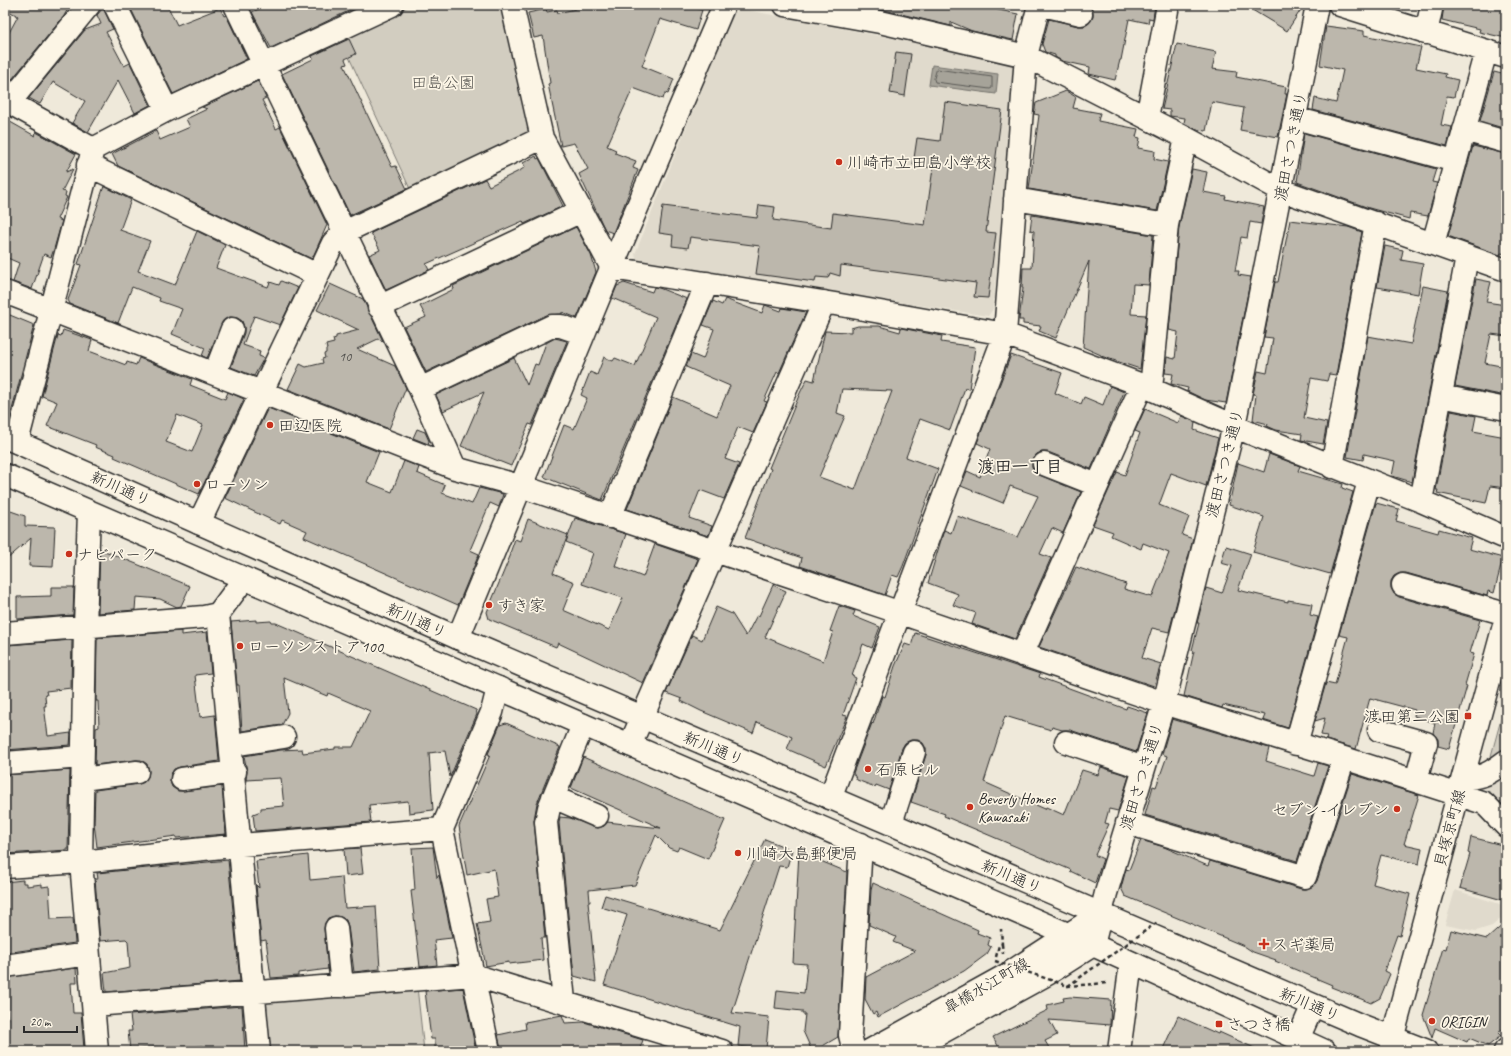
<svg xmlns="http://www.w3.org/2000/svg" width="1511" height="1056" font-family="Caveat,'Klee One',sans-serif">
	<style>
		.built { fill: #e0dacc }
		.green { fill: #d2cdc0; stroke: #7e7c76 }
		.water { fill: #a6a399; stroke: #75736d }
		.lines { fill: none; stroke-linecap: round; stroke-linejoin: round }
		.shore { stroke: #5c5b57; stroke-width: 1 }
		.building { fill: #bcb7ac; stroke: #2b2b2b; fill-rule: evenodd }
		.minor-casing { stroke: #2b2b2b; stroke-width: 25 }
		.major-casing { stroke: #2b2b2b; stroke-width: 25 }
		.path { stroke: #2b2b2b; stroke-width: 2.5; stroke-dasharray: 4 3; stroke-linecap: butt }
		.minor { stroke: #fcf5e5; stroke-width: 22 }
		.major { stroke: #fcf5e5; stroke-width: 22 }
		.path-bridge { stroke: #2b2b2b; stroke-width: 2.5; stroke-dasharray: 4 3; stroke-linecap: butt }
		.poi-dot { fill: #c8321e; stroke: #fcf5e5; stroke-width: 1.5 }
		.labels { text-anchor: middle; stroke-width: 3.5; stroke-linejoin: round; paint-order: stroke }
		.number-label { font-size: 14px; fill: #4f4e4b }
		.park-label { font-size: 16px; fill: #555450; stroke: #fcf5e5 }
		.street-label { font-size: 16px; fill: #2b2b2b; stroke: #fcf5e5 }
		.poi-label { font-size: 16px; fill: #2b2b2b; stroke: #fcf5e5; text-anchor: start }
		.neighbourhood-label { font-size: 17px; font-weight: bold; fill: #2b2b2b; stroke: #fcf5e5 }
	</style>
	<rect width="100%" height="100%" fill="#efe9da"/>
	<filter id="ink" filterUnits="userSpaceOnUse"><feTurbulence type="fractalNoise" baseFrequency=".025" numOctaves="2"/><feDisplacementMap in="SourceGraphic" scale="8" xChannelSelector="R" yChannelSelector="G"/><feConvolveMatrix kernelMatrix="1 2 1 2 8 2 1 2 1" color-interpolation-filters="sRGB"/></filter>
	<g filter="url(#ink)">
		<path class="built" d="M742,9L1010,61L1015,70L993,309L988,316L637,262L635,254L733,12Z
			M1506,767V820L1484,797L1486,784Z
			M1455,890L1506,906V914L1492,926L1476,931L1445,925Z"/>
		<path class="green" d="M411,5H503L530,128L525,134L411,191L341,40Z
			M1506,701V753L1496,760L1491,756Z
			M417,987L424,1051H269L264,1003L269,999Z"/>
		<path class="water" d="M932,65L998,74L996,94L929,85Z"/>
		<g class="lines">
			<path class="shore" d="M937,69L992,77V88L990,89L935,82L934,79Z"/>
		</g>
		<path class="building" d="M5,5H70L64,16L8,84L5,82V40L18,16L5,9Z
			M129,5H167L177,25L220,8L224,16L226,15L247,59L173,94Z
			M268,5H361L271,48L252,12Z
			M584,5H686L702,10L696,30L660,19L642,66L674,79L668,94L665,93L663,99L633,88L607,146L616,150L615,153L636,161L633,168L638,170L613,233L605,230L579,174L588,169L574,143L561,146L548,84L550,83L543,36L534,38L528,13L546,9L547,12L557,10L558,13L584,7Z
			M881,5H975L1018,14L1013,40L972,31L951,22V26L880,9Z
			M1090,5H1155L1153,19L1149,18L1148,23L1129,19L1121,60H1120L1115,80L1089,74L1090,67L1062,61L1055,57V55L1045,52L1042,44L1049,19L1078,26H1085L1090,22L1093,17V11Z
			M1244,5H1304L1287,31Z
			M1444,5H1506V38L1479,32L1480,29L1442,20Z
			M103,8L113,29L106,32L124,66L130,63L150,105L135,113L118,80L88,132L72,123L85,101L53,82L40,104L29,98L85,30L101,24L97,15Z
			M1326,26L1364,31V35L1421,47L1416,68L1446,74L1445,77L1458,80L1454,97L1447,96L1441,125L1452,127L1447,146L1313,110L1315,98L1336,103L1343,70L1320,65Z
			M349,39L356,54L345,59L347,64L344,65L392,167L396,166L407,189L350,215L282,74L313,59L312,56Z
			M1177,44L1216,52L1212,69L1237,72L1236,77L1286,87L1285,94H1287L1278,137L1240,130L1244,108L1212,102L1206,131L1197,130L1184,123L1185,118L1170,116V110L1162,109Z
			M896,52L911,54L905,96L890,93Z
			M1494,72L1506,75V129L1480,121Z
			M258,81L266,98L262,100L276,129L280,127L327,225L312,259L118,166L112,154L156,131L160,140L190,127L186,119L207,109L202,107Z
			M1066,91L1076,97L1073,108L1100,113L1098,121L1138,129L1136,137L1140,138L1138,148L1155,151L1154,159L1168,162L1157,211L1029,189L1039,115L1034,114L1036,103Z
			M945,102L1002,110L986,232L996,233L988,298L974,297L976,283L841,265L840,276L830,273L828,278L816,277L815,282L756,274L760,246L690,237L688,248L672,246L673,235L659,233L663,206L757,218L759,205L775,207L773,220L831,228L833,213L925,225L933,168L913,165L917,138L940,141Z
			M5,119L35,136L36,132L76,154L66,172L73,169L62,191L66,192L65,196L67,197L57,219L62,221L54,249L51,257L44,254L32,289L13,282L19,263L5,257Z
			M1304,133L1436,169L1432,182L1437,183L1428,216L1410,213L1409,219L1369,208L1297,182Z
			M1473,146L1506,154V254L1501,253L1500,255L1448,236Z
			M536,156L537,159L539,158L563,206L524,224L523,221L426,264L429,270L386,290L369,255L380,250L371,233L485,179L489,186L521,170L525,167L523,163Z
			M1192,169L1207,172L1203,192L1226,196L1225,199L1264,207L1261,224L1250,222L1247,238L1241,237L1235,271H1239L1238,275L1251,277L1226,403L1205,400L1187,391L1188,388L1171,384L1173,374L1165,373L1167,357L1175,359L1178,332L1169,330L1179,227Z
			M104,186L131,200L120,230L150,241L138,271L175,285L197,231L225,245L216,268L268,287L270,282L279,285L281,281L298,288L280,325L254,316L243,345L260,351L259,356L264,358L254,376L231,367L244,333V327L242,321L237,318L230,317L224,320L207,358L202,356L205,348L172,334L182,309L159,301L160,298L132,287L118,323L70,304L68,300L81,265L78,264Z
			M1032,215L1153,235L1149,285L1133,284L1131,314L1146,315L1140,369L1101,356V355L1083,347L1089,261L1056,338L1039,331L1041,326L1023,324V320H1019L1023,288H1022L1023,268H1032L1034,231L1030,230Z
			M1290,220L1348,227L1362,232L1336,375L1329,374L1327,381L1311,378L1304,418L1327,423L1323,444L1301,440L1302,434L1276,430L1267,426L1268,424L1253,420L1256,395L1253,394L1258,371L1267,373L1273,338L1264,337L1275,282H1278Z
			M576,227L591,255L596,272L577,318L562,312V314L547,315L426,372L404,327L426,317L420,306L454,289L453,286Z
			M1385,246L1403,250L1401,260L1423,264L1418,294L1377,287Z
			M1476,279L1491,282L1486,302L1506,305V336L1491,334L1485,363L1506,367V396L1455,386Z
			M624,283L652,292L654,287L659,288L687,299L602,500L544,477L564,425L574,429L587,398L581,395L590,372L597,375L604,357L613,361L615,358L635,366L656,317L612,298L617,286Z
			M330,284L363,299L383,341L378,339L357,349L395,366L406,388L389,429L288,389L300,364L306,367L323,363L322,359L325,358L324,354L326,353V349H327L326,345L334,343L333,339L336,338V336L359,330L317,310Z
			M1423,286L1448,291L1412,482L1392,476L1395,461L1364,454L1363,460L1347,457L1368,336L1411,344Z
			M725,299L762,313L765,305L781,311L782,308L806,312L779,373L777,372L764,401L767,402L753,433L738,427L725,459L739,464L724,499L700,490L689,518L712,526L708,536L627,509L673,397L717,416L730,386L686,367L691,354L703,359L714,329L703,325L713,301L722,305Z
			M5,313L34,325L8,425H5Z
			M858,326H879L900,332L901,328L942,336L941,342L975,347L969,389L965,388L950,430L920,419L906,457L938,469L903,566L898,577L892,575L885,595L800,566L802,558L745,538L771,469L769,468L800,393L807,379L814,381L825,331L851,332V328ZM842,389L892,391L855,490L819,477L845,416L837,413Z
			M63,330L92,340L89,351L126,365L127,362L136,365L139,358L192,379L190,385L225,399L228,392L244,399L199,494L114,457L115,455L95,447L96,445L47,426L57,402L42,396L58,335L61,336ZM177,415L203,425L192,452L166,442Z
			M555,338L567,341L532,425L529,424L511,466L461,446L484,392L443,411L436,395L514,358L527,385L535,364L538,365L546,343Z
			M1011,355L1062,373L1055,393L1081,404L1084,397L1103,405L1110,386L1124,392L1091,469L1048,452H1042L1037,454L1033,459L1032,466L1034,471L1039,475L1081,492L1063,533L1052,528L1040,554L1051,558L1015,639L972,624L976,613L953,605L958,594L928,583L944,530L951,533L957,516L1018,537L1038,496L1010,486L1003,503L961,486L967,471L980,477L990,449L977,443Z
			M268,408L379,452L367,482L392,492L404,461L419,467L417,473L445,485L442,493L472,504L479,488L503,494L499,507L490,503L470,550L479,554L458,605L304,537L307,531L282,520L280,524L225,498Z
			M1145,409L1178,423L1181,416L1184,417L1195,422L1194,430L1218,438L1206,486L1171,473L1159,505L1189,517L1182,535L1193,539L1169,632L1152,628L1142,658L1161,664L1154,686L1039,647L1076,567L1126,584L1124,589L1152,597L1169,553L1143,543L1141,549L1111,536L1113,532L1093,525L1117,472L1125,475L1140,433L1135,431Z
			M1451,411L1476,416L1473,431L1506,437V488L1490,486L1486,503L1437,493L1438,490H1436Z
			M417,429L425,432L429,441L428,444L413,438Z
			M1269,454L1300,466L1298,471L1343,484L1342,488L1353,492L1330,574L1253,552L1264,517L1229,505L1238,463L1264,472Z
			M1376,503L1399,509L1396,521L1438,533L1439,529L1472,538L1469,549L1503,558L1494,593L1488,591L1487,596L1406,573H1400L1394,576L1391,581V588L1394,594L1399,597L1480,620L1470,653L1474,654L1465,685L1467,686L1449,749L1438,746V739L1433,733L1435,723L1414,716L1415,710L1370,698L1356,749L1326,740L1327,736L1321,735L1325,718L1315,721L1326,683L1335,685L1348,637L1339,635Z
			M5,509L25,516V526L55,527L53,567L29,566L31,538L5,561Z
			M575,518L626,534L615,566L643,577L655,544L698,559L643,683L558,643L556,647L489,619L487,612L511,554L510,553L515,539L520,541L528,519L568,535L553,573L574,582L563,610L609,630L623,598L582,584L593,553L566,542Z
			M1226,546L1251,554L1238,590L1288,602V600L1312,604L1310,615L1318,617L1288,728L1263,720L1265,715L1223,705L1222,708L1184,696L1194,651L1192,650L1199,623H1197L1206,588L1222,593L1232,566L1221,563Z
			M100,549L190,586L181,606L177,607L160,599L136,597L135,610L98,613Z
			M773,585L786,591L765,637L823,661L833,632L830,631L839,606L855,611L853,616L880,627L872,648L863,644L852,676L856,678L843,715L847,716L826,766L787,749L792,737L757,722L753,733L701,711L681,701L682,699L666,693L692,635L702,640L716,607L732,614L746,636L757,615L759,616Z
			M51,587H74L73,615L17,619V597L51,596Z
			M256,620V622L271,621L272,623H276L476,710L477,714L450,777L445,751L429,753L433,810L409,813L408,801L369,805L371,822L255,831L253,814L261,811V808L284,806L281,778L246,780L247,771L244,756L280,750L302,749L303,753L335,749V747H353L370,711L328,693L327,696L284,678L288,713L282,725L242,731L239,685H237L231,622Z
			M181,631V635L207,632L211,673L195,675L200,717L215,715L219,761L180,767L174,769L171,774L170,781L172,787L178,791H183L222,786L226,834L176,838V836L97,847L94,823L95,790L139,784L144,782L148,777L149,771L147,764L141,760H136L95,765L96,728L99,727L98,701H96L97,638Z
			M915,633L1040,674L1039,677L1126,709L1127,706L1148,713L1136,752L1070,730H1062L1052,727L1051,730L1005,716L984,782L1045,809L1046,807L1064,815L1082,770L1098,775L1101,767L1129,776L1118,811L1109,809L1105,823L1109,824L1095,855L1103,859L1095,883L1070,871L1071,870L944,816L945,814L911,802L926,755V749L923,743L918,740H911L905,743L902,748L889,790L876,785L875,787L857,780L853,773L872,723L873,724L882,696L885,697L895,666L905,644L911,646Z
			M72,640L71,688L46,691L47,695L45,696L46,706H44L48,736L71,733L70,745L5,750V647H9L8,645Z
			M1172,719L1269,748L1266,761L1314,776L1318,763L1328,766L1297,861L1145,815L1153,786L1156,787L1167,756L1162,754Z
			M506,723L560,747L537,803L534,820L545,938H541L543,960L509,964V962L486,966L477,924L490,922L486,899L498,897L494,869L467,875L459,826L490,755L488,754L500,725Z
			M583,757L725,820L708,859L679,847L677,851L669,848L656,835L635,885L589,890L590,902H588L596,982L574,976L559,823L560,817L570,818L598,828L604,826L607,822L661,828L571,788Z
			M70,770L68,850L5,854V775Z
			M1352,774L1419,795L1404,844L1422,848L1419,864L1381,855L1373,884L1410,894L1400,936L1397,935L1384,971L1390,974L1380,998L1371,1003L1349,994L1331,987L1332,985L1275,961L1276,960L1253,952L1244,946L1125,896L1121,888L1126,869L1129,870L1141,840L1164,847L1208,866L1210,861L1301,889H1307L1313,886L1317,881Z
			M1471,837L1506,846V901L1460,888L1470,854L1468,853Z
			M765,839L792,850L787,867L779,866L732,1013L769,1017L766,1049L738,1046L740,1027L604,985L627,915L601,907L605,895L720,930Z
			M433,847L437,878L439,875L452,938L434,940L437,965L420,967L411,891L415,890L412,848Z
			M360,848L363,874L346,876L344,849Z
			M799,852L847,872L838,1037L814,1051H812L803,1031L805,1014H802V1011L775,1008L777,990L804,993L807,964L793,963Z
			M308,855L310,880L342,877L345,908L376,906L380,969L354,972L348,926L346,920L341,917L335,916L328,918L325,923L324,929L328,969L298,973V976L271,978L266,940L261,941L256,885L259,888L256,861Z
			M228,860L240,981L106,992L104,973L130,968L128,941L126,939L100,941L95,879H98L97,873Z
			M23,880V883H27V886L42,884V887L49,886L51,919L73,918L75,943L5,953V882Z
			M873,883L978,930L977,933L990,938L988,945L991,947L987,954L964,971L878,1017L876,1012L873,1014L865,999L866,977L915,951L893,942L896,937L869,925L871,890Z
			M1506,922V1026L1498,1033L1501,1036L1488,1046L1469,1038L1467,1042L1435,1028L1432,1038L1423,1015L1443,948L1446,949L1451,930L1487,939Z
			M76,968L77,983H71L73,1013H81L84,1049L66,1051H5V1021L8,1020L5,978Z
			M463,988L476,1051H435V1039H431L425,991Z
			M1070,997L1111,1000L1110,1025L1049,1020L1057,1035L1045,1041L1051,1051H1001L993,1037L1048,1010L1047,1005L1064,1001L1063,998Z
			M242,1006L245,1051H204L203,1046L157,1049V1047L130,1050L128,1031H132L130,1015Z
			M562,1015L565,1023L584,1022L643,1040L639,1051H501L498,1035L526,1029L525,1022Z
			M1178,1016L1218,1034L1219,1032L1261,1051H1162Z"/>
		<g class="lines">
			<defs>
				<path id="minor" d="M115,5L167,110
					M235,5L420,389L455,468
					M512,5L542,138L612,268L835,304L1005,334L1142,385L1250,433L1421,501L1506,538
					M785,5L880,22L1026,56L1186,138L1281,190L1506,270
					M1043,5L1081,14
					M1340,5L1506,57
					M1426,33L1432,5
					M5,100L93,149
					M9,103L89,5
					M1147,118L1168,5
					M1295,118L1455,161
					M1464,130L1506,142
					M88,165L317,275
					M1015,199L1167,225
					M1433,244L1486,51
					M5,292L455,468L520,486L892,610L1164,703L1344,758L1484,803L1506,826
					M379,307L581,211
					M215,373L232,329
					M420,389L552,326H561L584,334
					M1151,389L1167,225L1186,138
					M1441,396L1506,409
					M17,442L93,149L167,110L392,5
					M1044,464L1097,485
					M1332,467L1376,223
					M1421,501L1467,257
					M89,512L85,626L81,862L97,1051
					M610,517L707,283
					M199,523L333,243L343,233L355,227L542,138
					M1403,585L1506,614
					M218,614L259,1051
					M5,633L204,617L218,614L244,579
					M458,638L607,278L724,5
					M1022,655L1142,385
					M1379,730L1426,743L1416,781
					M1066,742L1144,768
					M1296,744L1369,481
					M232,745L284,737
					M630,745L824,302
					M5,763L82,757
					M1463,778C1483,778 1490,773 1506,761
					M82,779L137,772
					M182,779L235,772
					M553,797L597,816
					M830,798L1005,334L1026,56L1039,5
					M891,823L914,752
					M1127,823L1305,877L1344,758
					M5,867L81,862L241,845L442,829
					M336,928L342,986
					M5,966L88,954
					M564,1001L546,822L549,808L583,725
					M94,1005L473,975L722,1051
					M489,1051L442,829L492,712L498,688
					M854,1051L850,1035L861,844
					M869,1051L1008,974L1100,914
					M908,1051L1049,973L1093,945L1106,893L1164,703L1234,426L1317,5
					M1119,1051L1131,963
					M1392,1051V1039L1506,618
					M1505,1051L1506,1050"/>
				<path id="major" d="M5,437L458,638L1360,1025L1427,1051
					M5,475L1093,945L1325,1051
					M1298,1039L1313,1005"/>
			</defs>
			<use href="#minor" class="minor-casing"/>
			<use href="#major" class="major-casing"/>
			<path class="path" d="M1002,944L1003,954
				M996,957L999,945L1002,944L1001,929
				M1067,986L1107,983"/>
			<use href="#minor" class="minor"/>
			<use href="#major" class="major"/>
			<path class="path-bridge" d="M995,961L1068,986L1159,921"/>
		</g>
	</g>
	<g class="poi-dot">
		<circle cx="839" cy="162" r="4"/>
		<circle cx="270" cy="425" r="4"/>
		<circle cx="197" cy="484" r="4"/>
		<circle cx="69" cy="554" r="4"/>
		<circle cx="489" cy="605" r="4"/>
		<circle cx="240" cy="646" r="4"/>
		<rect x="1464" y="712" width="8" height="8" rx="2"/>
		<circle cx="868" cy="769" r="4"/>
		<circle cx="970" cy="807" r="4"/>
		<circle cx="1397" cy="809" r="4"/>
		<circle cx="738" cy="853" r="4"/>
		<path d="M1262 938h4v4h4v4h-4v4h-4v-4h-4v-4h4z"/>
		<circle cx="1432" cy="1021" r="4"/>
		<rect x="1215" y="1020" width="8" height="8" rx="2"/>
	</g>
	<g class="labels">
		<g class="number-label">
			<text x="345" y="361">10</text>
		</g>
		<g class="park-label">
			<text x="443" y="88">田島公園</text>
		</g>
		<g class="street-label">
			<text transform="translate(1290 146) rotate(-79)" y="6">渡田さつき通り</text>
			<text transform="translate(1224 463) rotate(-76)" y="6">渡田さつき通り</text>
			<text transform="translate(121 488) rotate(24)" y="6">新川通り</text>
			<text transform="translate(417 620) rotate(24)" y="6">新川通り</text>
			<text transform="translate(714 748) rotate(23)" y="6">新川通り</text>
			<text transform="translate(1141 776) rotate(-73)" y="6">渡田さつき通り</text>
			<text transform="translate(1449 828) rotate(-75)" y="6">貝塚京町線</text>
			<text transform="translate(1012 876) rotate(23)" y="6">新川通り</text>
			<text transform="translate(986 985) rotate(-30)" y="6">皐橋水江町線</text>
			<text transform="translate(1310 1004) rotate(23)" y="6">新川通り</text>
		</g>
		<g class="poi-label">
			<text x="847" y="168">川崎市立田島小学校</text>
			<text x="278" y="431">田辺医院</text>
			<text x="205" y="490">ローソン</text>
			<text x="77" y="560">ナビパーク</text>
			<text x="497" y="611">すき家</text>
			<text x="248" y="652">ローソンストア100</text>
			<text x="1460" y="722" text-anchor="end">渡田第二公園</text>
			<text x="876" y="775">石原ビル</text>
			<text x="978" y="804">Beverly Homes<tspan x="978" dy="18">Kawasaki</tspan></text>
			<text x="1389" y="815" text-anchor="end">セブン-イレブン</text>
			<text x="746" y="859">川崎大島郵便局</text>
			<text x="1272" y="950">スギ薬局</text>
			<text x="1440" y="1027">ORIGIN</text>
			<text x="1227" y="1030">さつき橋</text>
		</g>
		<g class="neighbourhood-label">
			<text x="1020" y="472">渡田一丁目</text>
		</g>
	</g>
	<rect width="1511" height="1056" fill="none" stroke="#fcf5e5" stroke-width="20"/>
	<rect x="10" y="10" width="1491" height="1036" fill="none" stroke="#2b2b2b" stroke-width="1.5" filter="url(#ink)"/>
	<path d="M24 1026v6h53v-6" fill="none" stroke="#2b2b2b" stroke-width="2"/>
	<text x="30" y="1026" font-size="12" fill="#2b2b2b" stroke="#fcf5e5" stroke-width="3" paint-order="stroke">20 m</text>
</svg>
